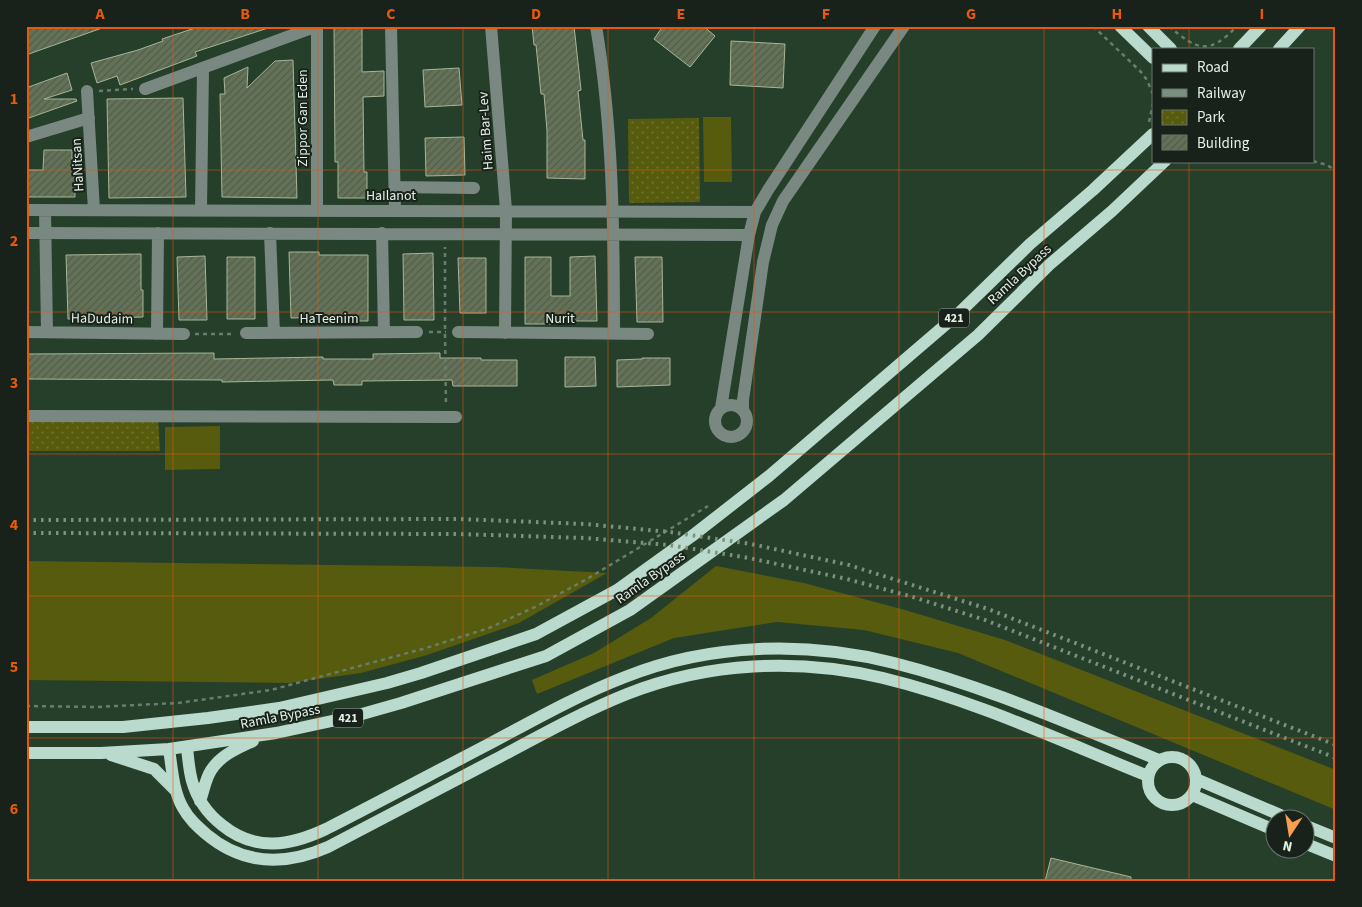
<svg xmlns="http://www.w3.org/2000/svg" width="1362" height="907" font-family="'Source Sans 3',sans-serif">
	<style>
		.grass { fill: #565b0d }
		.park { fill: url(#park-dots) }
		.building { fill: url(#building-hatch); stroke: #a6b699 }
		.lines { fill: none; stroke-linecap: round; stroke-linejoin: round }
		.path { stroke: #687e6c; stroke-width: 2.5; stroke-dasharray: 4 4; stroke-linecap: butt }
		.minor { stroke: #798982; stroke-width: 12 }
		.major { stroke: #b9dacc; stroke-width: 12 }
		.rail { stroke: #7c907f; stroke-width: 4; stroke-dasharray: 2.5 5; stroke-linecap: butt }
		.grid { fill: none; stroke: #e8590c; stroke-width: 1; stroke-opacity: 0.55 }
		.labels { text-anchor: middle; stroke-width: 4; stroke-linejoin: round; paint-order: stroke }
		.shield { fill: #18221a; stroke: #a6b3a8; stroke-width: 1 }
		.shield-label { font-size: 12px; font-weight: bold; fill: #e3f1e5 }
		.street-label { font-size: 14px; fill: #e3f1e5; stroke: #18221a }
		.neatline { fill: none; stroke: #e8590c; stroke-width: 2 }
		.grid-label { font-size: 16px; text-anchor: middle; font-weight: bold; fill: #e8590c }
	</style>
	<defs>
		<pattern id="park-dots" width="8" height="8" patternUnits="userSpaceOnUse" patternTransform="scale(1.25)"><rect width="8" height="8" fill="#565b0d"/><path d="M2 2h.1M6 6h.1" fill="none" stroke="#6e7330" stroke-width="1.8" stroke-linecap="round"/></pattern>
		<pattern id="building-hatch" width="6" height="6" patternUnits="userSpaceOnUse" patternTransform="scale(1.25)"><rect width="6" height="6" fill="#637257"/><path d="M-1 1l2-2M0 6l6-6M5 7l2-2" fill="none" stroke="#525b4d"/></pattern>
	</defs>
	<rect width="100%" height="100%" fill="#263f2b"/>
	<path class="grass" d="M703,117H731L732,182H704Z
		M220,426V469L165,470V427Z
		M26,561L495,567L607,573L519,623L427,655L361,673L289,683L26,680Z
		M716,566L804,583L905,610L1005,640L1336,770V810L958,653L864,630L777,622L674,638L537,694L532,680L594,653L651,618Z"/>
	<path class="park" d="M699,118L700,202L629,203L628,119Z
		M26,416H158L160,451H26Z"/>
	<path class="building" d="M36,26H102V28L26,55V30Z
		M194,26H268V28L195,52L197,56L120,85L117,76L97,83L91,63L138,50L163,41L162,39L195,28Z
		M334,26H362V72L384,71V96L363,97L364,172H367V198H338V162H335Z
		M532,26H574L581,90L578,91L583,140H585V179L547,178V131L544,94H541L536,45H534Z
		M663,26H703L715,36L690,67L654,39Z
		M731,41L785,44L783,88L730,85Z
		M293,60L297,198L222,197L220,94H225L224,78L248,67L247,88L275,61Z
		M459,68L462,105L425,107L423,70Z
		M67,73L72,90L44,99H76L77,101L26,119V88Z
		M183,98L186,197L109,198L107,99Z
		M464,137L465,175L426,176L425,138Z
		M44,150H72V169H74L75,197H26V170H43Z
		M289,252H319V255H368V321H338V317L291,318Z
		M433,253L434,320H404L403,254Z
		M141,254V290H143V317L68,319L66,255Z
		M205,256L207,320H179L177,257Z
		M595,256L597,321H554V324H525V257H551V296H570V257Z
		M227,257H255V319H227Z
		M635,257H662L663,322H637Z
		M458,258H486V313H460Z
		M214,353V359L323,357V359H373V354L440,353V358H481V360H517V386H453L452,380L362,381V385H334L333,380L222,382V380L26,379V354Z
		M565,357H595L596,386L565,387Z
		M642,358H670V385L617,387V360L642,359Z
		M1051,858L1131,877V881H1045Z"/>
	<g class="lines">
		<path class="path" d="M1093,26L1141,72L1147,80L1153,94
			M1169,26C1197,51 1210,55 1237,26
			M99,91L133,89
			M1149,122L1153,104
			M1313,161L1327,165L1336,171
			M445,329V247
			M429,332H446
			M195,334H235
			M445,334L446,406
			M26,706L96,707L178,703L271,690L426,648L489,628L535,607L587,579L708,506"/>
		<path class="minor" d="M317,26V210
			M391,26L395,210
			M491,26L506,210L505,333
			M596,26C613,127 614,231 614,333
			M145,89L317,26
			M87,91L94,210
			M26,137L89,118
			M395,187L474,188
			M26,210L755,212
			M45,210L47,332
			M201,210L203,68
			M26,233L749,235
			M270,233L274,333
			M382,233L384,332
			M26,332L184,334
			M458,332L648,334
			M246,333L417,332
			M157,334L158,233
			M715 421a16 16 0 1 1 32 0a16 16 0 1 1-32 0Z
			M721,408L749,235L755,212L768,190L875,26
			M743,410V400L763,262L772,225L783,201L904,26
			M26,416L456,417"/>
		<path class="major" d="M1120,26L1153,58
			M1148,26L1171,49
			M1239,49L1261,26
			M1279,49L1300,26
			M26,727H123L208,718L279,708L387,683L421,673L536,634L617,590L692,536L769,476L958,314L1030,244L1093,190L1153,134
			M187,747C188,758 189,770 192,781C197,799 208,814 222,825C255,852 290,846 326,829C381,801 435,772 489,744C534,720 578,695 625,677C710,643 807,641 894,663C985,686 1072,725 1159,760
			M169,749C172,768 173,791 183,808C189,819 197,826 206,834C243,865 285,866 328,847C384,818 440,788 496,759C539,736 582,712 627,694C708,662 798,658 883,678C974,700 1061,741 1148,776
			M26,753H101L169,749L276,733L355,716L401,703L546,656L630,610L784,500L978,335L1049,265L1112,211L1165,161
			M111,755L154,769L176,791
			M1148 781a24 24 0 1 1 48 0a24 24 0 1 1-48 0Z
			M1196,779L1292,820
			M1192,795L1274,830
			M200,801C203,793 205,782 209,774C218,756 236,749 253,741
			M1304,825L1336,838
			M1304,843L1336,856"/>
		<path class="rail" d="M26,520L459,519L585,524L670,532L751,544L849,565L988,609L1336,745
			M26,533L458,534L585,538L669,545L749,558L847,579L913,597L985,620L1336,758"/>
	</g>
	<path class="grid" d="M173,26V881M318,26V881M463,26V881M608,26V881M754,26V881M899,26V881M1044,26V881M1189,26V49M1189,161V881M26,170H1336M26,312H1336M26,454H1336M26,596H1336M26,738H1336"/>
	<g class="labels">
		<g class="shield">
			<rect x="939" y="308.5" width="30" height="19" rx="4"/>
			<rect x="333" y="708.5" width="30" height="19" rx="4"/>
		</g>
		<g class="shield-label">
			<text x="954" y="322">421</text>
			<text x="348" y="722">421</text>
		</g>
		<g class="street-label">
			<text transform="translate(302 118) rotate(-90)" y="5">Zippor Gan Eden</text>
			<text transform="translate(485 131) rotate(-94)" y="5">Haim Bar-Lev</text>
			<text transform="translate(77 165) rotate(-93)" y="5">HaNitsan</text>
			<text x="391" y="200">HaIlanot</text>
			<text transform="translate(1019 274) rotate(-43)" y="5">Ramla Bypass</text>
			<text transform="translate(102 318) rotate(1)" y="5">HaDudaim</text>
			<text x="329" y="323">HaTeenim</text>
			<text x="560" y="323">Nurit</text>
			<text transform="translate(650 577) rotate(-35)" y="5">Ramla Bypass</text>
			<text transform="translate(280 716) rotate(-11)" y="5">Ramla Bypass</text>
		</g>
	</g>
	<rect width="1362" height="907" fill="none" stroke="#18221a" stroke-width="55"/>
	<rect x="1152" y="48" width="162" height="115" fill="#18221a" stroke="#69756b"/>
	<rect x="1162" y="64" width="25" height="8" fill="#b9dacc" stroke="#69756b"/>
	<text x="1197" y="72" font-size="15" fill="#e3f1e5">Road</text>
	<rect x="1162" y="89" width="25" height="8" fill="#7c907f" stroke="#69756b"/>
	<text x="1197" y="98" font-size="15" fill="#e3f1e5">Railway</text>
	<rect x="1162" y="110" width="25" height="15" fill="url(#park-dots)" stroke="#69756b"/>
	<text x="1197" y="122" font-size="15" fill="#e3f1e5">Park</text>
	<rect x="1162" y="135" width="25" height="15" fill="url(#building-hatch)" stroke="#69756b"/>
	<text x="1197" y="148" font-size="15" fill="#e3f1e5">Building</text>
	<g transform="translate(1290 834) rotate(192)"><circle r="24" fill="#18221a" stroke="#69756b"/>
	<path d="M0-4L9 19L0 12L-9 19Z" fill="#fb9e50"/>
	<text y="-8" font-size="14" font-weight="bold" text-anchor="middle" fill="#e3f1e5">N</text>
	</g>
	<rect x="28" y="28" width="1306" height="852" class="neatline"/>
	<g class="grid-label">
		<text x="100" y="19">A</text>
		<text x="245" y="19">B</text>
		<text x="391" y="19">C</text>
		<text x="536" y="19">D</text>
		<text x="681" y="19">E</text>
		<text x="826" y="19">F</text>
		<text x="971" y="19">G</text>
		<text x="1117" y="19">H</text>
		<text x="1262" y="19">I</text>
		<text x="14" y="104">1</text>
		<text x="14" y="246">2</text>
		<text x="14" y="388">3</text>
		<text x="14" y="530">4</text>
		<text x="14" y="672">5</text>
		<text x="14" y="814">6</text>
	</g>
</svg>
